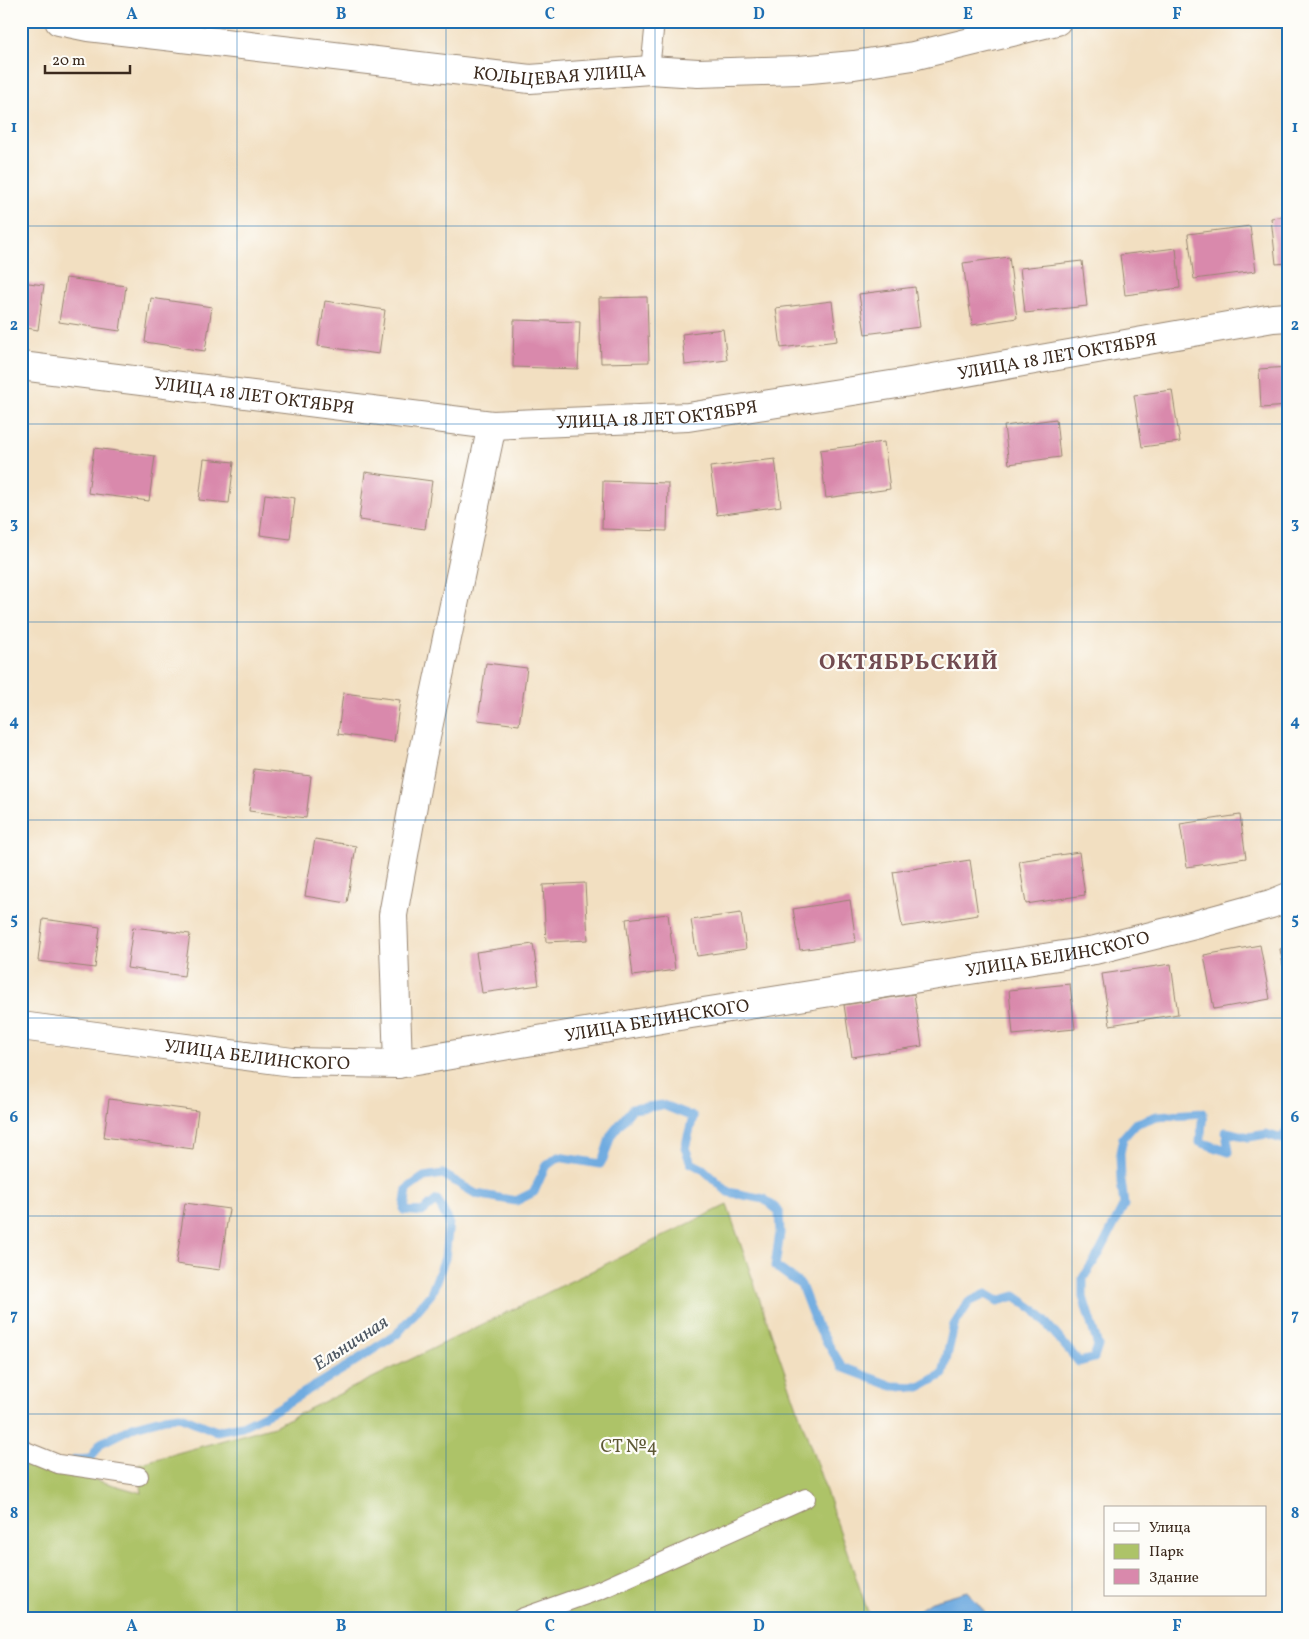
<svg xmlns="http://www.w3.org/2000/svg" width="1309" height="1639" font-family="Vollkorn,serif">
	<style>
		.green { fill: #adc368; stroke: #747643 }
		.water { fill: #6fabe0; stroke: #556a7f }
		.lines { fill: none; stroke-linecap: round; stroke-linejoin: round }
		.stream { stroke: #6fabe0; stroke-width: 9 }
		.building { fill: #d989ac }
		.service-casing { stroke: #968470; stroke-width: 20 }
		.minor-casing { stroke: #968470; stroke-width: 30 }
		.tertiary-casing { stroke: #968470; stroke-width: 30 }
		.service { stroke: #fff; stroke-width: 18 }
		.minor { stroke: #fff; stroke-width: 28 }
		.tertiary { stroke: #fff; stroke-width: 28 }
		.grid { fill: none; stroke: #1f6fb2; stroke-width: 1; stroke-opacity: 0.55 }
		.labels { text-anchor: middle; stroke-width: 4.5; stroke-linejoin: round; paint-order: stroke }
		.street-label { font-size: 18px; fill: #3b2a1e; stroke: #fdfcf7 }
		.park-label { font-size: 18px; fill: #5d5834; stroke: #fdfcf7 }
		.water-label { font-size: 19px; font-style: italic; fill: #4d5762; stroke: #fdfcf7 }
		.district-label { font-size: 22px; font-weight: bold; letter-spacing: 1px; fill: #724b50; stroke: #fdfcf7 }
		.neatline { fill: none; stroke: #1f6fb2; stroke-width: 2 }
		.grid-label { font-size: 16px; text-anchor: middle; font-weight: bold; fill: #1f6fb2 }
	</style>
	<rect width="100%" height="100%" fill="#fdfcf7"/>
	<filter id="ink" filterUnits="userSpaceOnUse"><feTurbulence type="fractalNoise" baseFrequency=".02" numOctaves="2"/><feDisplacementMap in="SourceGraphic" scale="10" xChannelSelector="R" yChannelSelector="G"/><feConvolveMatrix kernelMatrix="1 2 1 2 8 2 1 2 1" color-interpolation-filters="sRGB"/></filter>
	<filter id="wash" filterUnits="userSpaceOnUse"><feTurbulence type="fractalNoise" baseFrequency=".0096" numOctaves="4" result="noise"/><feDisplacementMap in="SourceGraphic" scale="20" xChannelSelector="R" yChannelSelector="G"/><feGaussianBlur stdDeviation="1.12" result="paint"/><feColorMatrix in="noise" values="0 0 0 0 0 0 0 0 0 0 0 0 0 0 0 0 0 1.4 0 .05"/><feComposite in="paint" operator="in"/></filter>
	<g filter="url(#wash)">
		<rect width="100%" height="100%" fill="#f2dfc1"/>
		<path class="green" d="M727,1205L870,1618H21V1459L142,1493L138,1464L274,1426Z"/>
		<path class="water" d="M967,1591L990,1618H907L932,1601Z"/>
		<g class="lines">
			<path class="stream" d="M75,1460L90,1459L101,1443L135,1426L165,1418L180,1416L216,1431L242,1426L275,1410L340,1371L397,1334L431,1294L445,1258L449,1222L437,1200L422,1212L404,1210L407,1189L424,1177L443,1174L476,1194L516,1201L534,1192L545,1167L558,1157L600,1164L604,1157L611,1135L632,1109L663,1105L693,1117L685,1148L691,1163L703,1169L728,1192L764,1199L779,1211L780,1233L775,1266L801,1285L816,1324L842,1367L892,1386L920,1387L943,1374L954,1325L969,1302L986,1294L998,1301L1015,1296L1035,1310L1079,1362L1094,1358L1098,1346L1083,1297V1278L1100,1252L1124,1205L1121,1180L1120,1153L1123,1138L1135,1124L1157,1116L1203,1113L1200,1142L1229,1152L1226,1132L1249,1137L1266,1134L1282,1139L1288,1128"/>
		</g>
		<g id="blocks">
			<path class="building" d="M1288,216V263L1276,264L1271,218Z
				M1250,226L1256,271L1194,279L1188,234Z
				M1176,248L1180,288L1125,295L1120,255Z
				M1009,257L1017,318L972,325L963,263Z
				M1082,261L1087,306L1025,313L1020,268Z
				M66,278L126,286L120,331L59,322Z
				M21,282L44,285L38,330L21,327Z
				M915,287L920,327L865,334L859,294Z
				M647,297L649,362L601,363L599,298Z
				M151,298L212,307L205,351L145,342Z
				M325,301L385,310L379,354L318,346Z
				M832,301L837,341L781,348L776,308Z
				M514,320L580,322L578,369L513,367Z
				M723,329L727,360L685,365L682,334Z
				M1288,367V406L1261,408L1259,369Z
				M1172,390L1180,442L1142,447L1134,395Z
				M1056,419L1060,457L1009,464L1004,426Z
				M884,442L890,489L826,498L820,450Z
				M94,448L155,456L149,501L88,493Z
				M204,459L234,462L229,503L199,500Z
				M775,459L781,506L717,515L710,467Z
				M365,472L432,481L425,529L359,520Z
				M603,481L668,483L667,531L602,529Z
				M265,494L295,498L290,539L260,535Z
				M486,663L527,668L519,725L478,720Z
				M343,693L400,700L394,742L338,734Z
				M254,769L311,776L306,818L249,811Z
				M1240,815L1246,858L1187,867L1180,824Z
				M315,839L356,846L347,903L305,896Z
				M1079,852L1085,895L1026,904L1019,861Z
				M970,860L978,915L902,927L893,872Z
				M585,883L588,940L546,942L543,885Z
				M850,900L856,942L800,950L793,909Z
				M741,913L746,949L697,956L691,920Z
				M668,914L675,970L633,976L626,919Z
				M43,919L100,927L95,968L38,961Z
				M133,927L190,934L184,976L127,968Z
				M533,944L539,985L482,993L476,952Z
				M1260,945L1270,999L1214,1009L1204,955Z
				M1288,947V985H1287L1280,949Z
				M1171,964L1178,1014L1110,1025L1102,974Z
				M1070,984L1075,1029L1013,1035L1009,990Z
				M914,994L922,1046L852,1057L844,1005Z
				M109,1099L198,1111L193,1149L104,1137Z
				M185,1203L229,1209L220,1270L176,1264Z"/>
		</g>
	</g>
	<g filter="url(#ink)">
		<use href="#blocks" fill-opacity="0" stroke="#968470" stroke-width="1"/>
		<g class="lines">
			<defs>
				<path id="service" d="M650,70L655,21
					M21,1449L58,1464L139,1476
					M521,1618L600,1590L806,1498"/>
				<g id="minor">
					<path id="s1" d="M21,366L492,425L688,417L910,382L1273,318L1288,317"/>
					<path id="s2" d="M21,1026L292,1062L398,1064L691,1014L1095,950L1195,925L1271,904L1288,897"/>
					<path d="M398,1064L393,915L421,761L492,425"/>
				</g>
				<g id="tertiary">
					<path id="s3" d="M59,21L88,27L530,79L650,70L698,73L799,70L854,65L913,56L1057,21"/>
				</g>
			</defs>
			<use href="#service" class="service-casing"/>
			<use href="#minor" class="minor-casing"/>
			<use href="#tertiary" class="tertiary-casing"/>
			<use href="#service" class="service"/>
			<use href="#minor" class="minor"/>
			<use href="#tertiary" class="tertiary"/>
		</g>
	</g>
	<path class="grid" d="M237,21V1618M446,21V1618M655,21V1618M864,21V1618M1072,21V1618M21,226H1288M21,424H1288M21,622H1288M21,820H1288M21,1018H1288M21,1216H1288M21,1414H1288"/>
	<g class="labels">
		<g class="street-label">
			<text dy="6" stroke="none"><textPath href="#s3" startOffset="504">КОЛЬЦЕВАЯ УЛИЦА</textPath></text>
			<text dy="6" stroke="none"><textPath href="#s1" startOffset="1045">УЛИЦА 18 ЛЕТ ОКТЯБРЯ</textPath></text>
			<text dy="6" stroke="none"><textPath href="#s1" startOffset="235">УЛИЦА 18 ЛЕТ ОКТЯБРЯ</textPath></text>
			<text dy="6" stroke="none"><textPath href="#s1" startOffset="640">УЛИЦА 18 ЛЕТ ОКТЯБРЯ</textPath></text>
			<text dy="6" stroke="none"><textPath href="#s2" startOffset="1048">УЛИЦА БЕЛИНСКОГО</textPath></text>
			<text dy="6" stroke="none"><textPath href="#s2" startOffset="642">УЛИЦА БЕЛИНСКОГО</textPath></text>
			<text dy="6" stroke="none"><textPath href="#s2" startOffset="238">УЛИЦА БЕЛИНСКОГО</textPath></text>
		</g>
		<g class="park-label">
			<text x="629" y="1452">СТ №4</text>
		</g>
		<g class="water-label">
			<text transform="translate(350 1342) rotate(-33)" y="7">Ельничная</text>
		</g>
		<g class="district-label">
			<text x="909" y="669">ОКТЯБРЬСКИЙ</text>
		</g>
	</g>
	<rect width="1309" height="1639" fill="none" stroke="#fdfcf7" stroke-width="55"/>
	<rect x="1104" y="1506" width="162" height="90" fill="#fdfcf7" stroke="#afa8a0"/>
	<rect x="1114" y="1523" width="25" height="8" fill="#ffffff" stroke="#afa8a0"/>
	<text x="1149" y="1532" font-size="15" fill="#3b2a1e">Улица</text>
	<rect x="1114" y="1544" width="25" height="15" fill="#adc368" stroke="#afa8a0"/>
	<text x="1149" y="1556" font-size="15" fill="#3b2a1e">Парк</text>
	<rect x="1114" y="1569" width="25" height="15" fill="#d989ac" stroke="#afa8a0"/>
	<text x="1149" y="1582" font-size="15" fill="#3b2a1e">Здание</text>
	<path d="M45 65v8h85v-8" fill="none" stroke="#3b2a1e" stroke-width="2.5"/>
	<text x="52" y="65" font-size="15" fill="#3b2a1e" stroke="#fdfcf7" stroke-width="4" paint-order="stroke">20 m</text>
	<rect x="28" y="28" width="1254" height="1584" class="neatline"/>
	<g class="grid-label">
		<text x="132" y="19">A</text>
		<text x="341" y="19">B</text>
		<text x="550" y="19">C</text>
		<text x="759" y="19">D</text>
		<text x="968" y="19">E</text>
		<text x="1177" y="19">F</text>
		<text x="14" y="132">1</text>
		<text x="1295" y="132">1</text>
		<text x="14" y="330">2</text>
		<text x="1295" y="330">2</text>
		<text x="14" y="528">3</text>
		<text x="1295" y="528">3</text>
		<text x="14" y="726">4</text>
		<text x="1295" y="726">4</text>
		<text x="14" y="924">5</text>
		<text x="1295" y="924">5</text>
		<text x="14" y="1122">6</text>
		<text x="1295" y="1122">6</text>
		<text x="14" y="1320">7</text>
		<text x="1295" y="1320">7</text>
		<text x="14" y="1518">8</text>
		<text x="1295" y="1518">8</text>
		<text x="132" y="1631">A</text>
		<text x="341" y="1631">B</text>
		<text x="550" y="1631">C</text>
		<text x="759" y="1631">D</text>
		<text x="968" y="1631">E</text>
		<text x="1177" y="1631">F</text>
	</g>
</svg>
